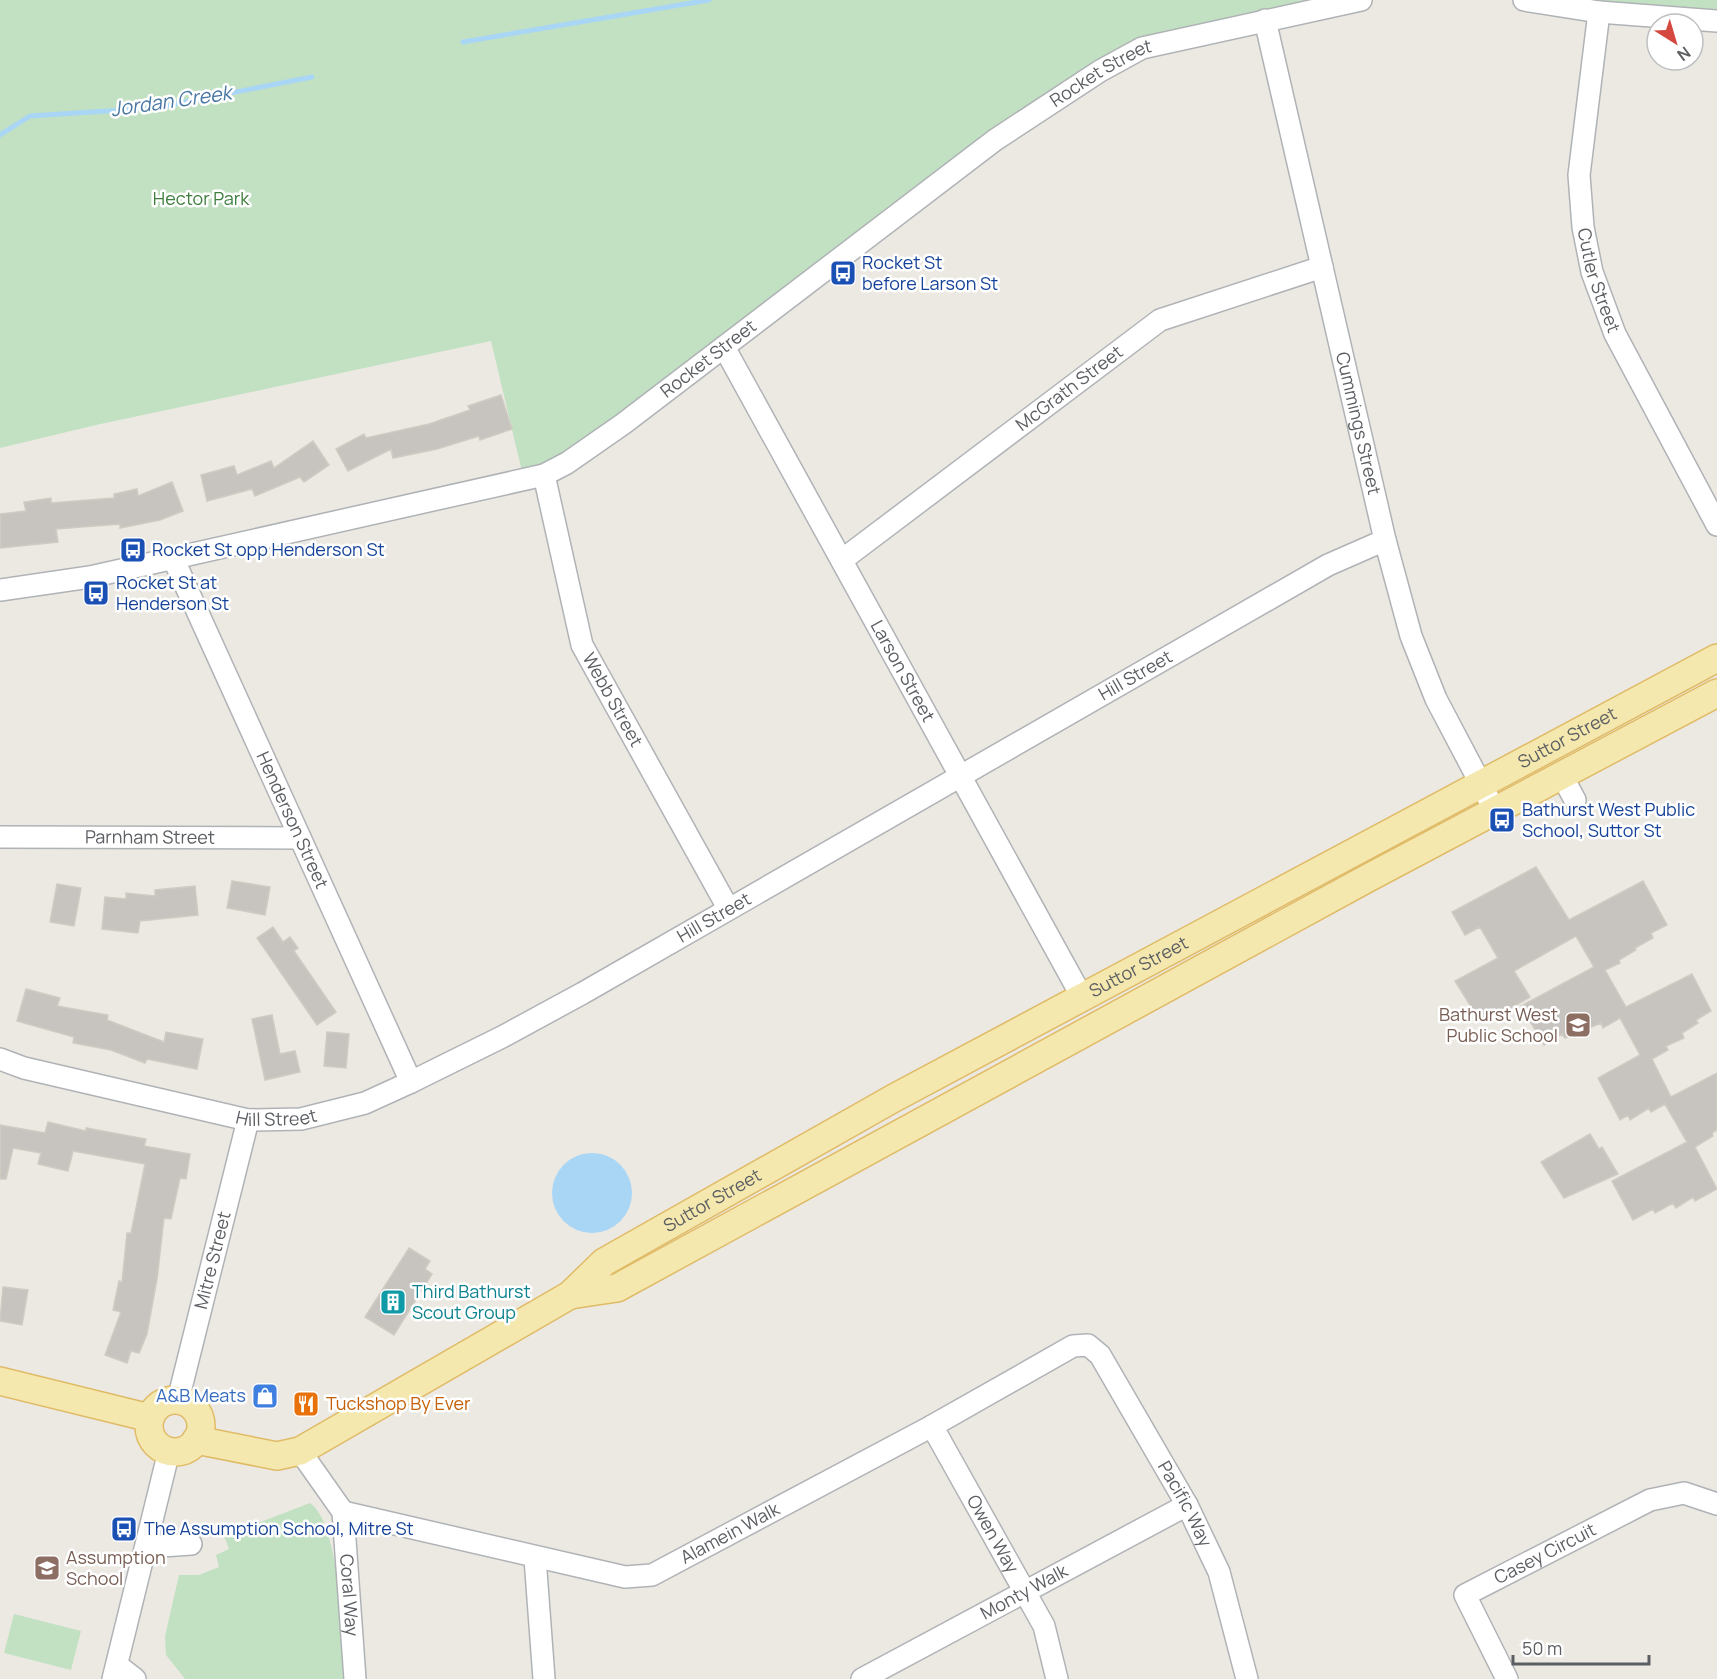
<svg xmlns="http://www.w3.org/2000/svg" width="1717" height="1679" font-family="Manrope,sans-serif">
	<style>
		.green { fill: #c2e1c2 }
		.water { fill: #aad6f5 }
		.lines { fill: none; stroke-linecap: round; stroke-linejoin: round }
		.stream { stroke: #aad6f5; stroke-width: 5 }
		.building { fill: #c7c4c0; stroke: #d0cbc2; stroke-width: 1.5 }
		.minor-casing { stroke: #b0b3b6; stroke-width: 24 }
		.major-casing { stroke: #e0bb67; stroke-width: 30 }
		.minor { stroke: #fff; stroke-width: 21 }
		.major { stroke: #f5e8ae; stroke-width: 27 }
		.labels { text-anchor: middle; stroke-width: 5; stroke-linejoin: round; paint-order: stroke }
		.street-label { font-size: 18px; fill: #5b5e62; stroke: #fff }
		.park-label { font-size: 18px; fill: #3e7e3f; stroke: #fff }
		.transit-label { font-size: 18px; fill: #164399; stroke: #fff; text-anchor: start }
		.education-label { font-size: 18px; fill: #785e54; stroke: #fff; text-anchor: end }
		.culture-label { font-size: 18px; fill: #0d838f; stroke: #fff; text-anchor: start }
		.shop-label { font-size: 18px; fill: #366cbe; stroke: #fff; text-anchor: end }
		.food-label { font-size: 18px; fill: #c56008; stroke: #fff; text-anchor: start }
		.water-label { font-size: 20px; font-style: italic; fill: #4a78a4; stroke: #fff }
	</style>
	<rect width="100%" height="100%" fill="#ece9e3"/>
	<path class="green" d="M0,0H1361L1265,20L1100,71L724,347L524,480L491,341L96,425L0,448Z
		M1524,0H1717V21Z
		M310,1503C340,1523 343,1642 346,1679H185L166,1655L165,1636L179,1575H199L219,1567L216,1555L229,1549L224,1536Z
		M14,1614L81,1631L71,1670L4,1653Z"/>
	<path class="water" d="M552 1193a40 40 0 1 1 80 0a40 40 0 1 1-80 0Z"/>
	<g class="lines">
		<path class="stream" d="M463,42L709,0
			M0,135L30,116L154,108L312,77"/>
	</g>
	<path class="building" d="M501,395L512,429L480,440L479,436L437,449L393,458L391,449L348,471L336,449L364,434L366,438L429,424L470,410L468,406Z
		M313,441L329,465L304,482L300,477L255,496L252,489L207,501L201,475L234,466L237,475L271,461L274,468Z
		M172,482L183,511L160,520L120,528V524L56,529L58,542L0,548V514L26,511L24,502L51,498V503L114,498V494L137,489L138,496Z
		M1536,867L1569,920L1643,881L1667,925L1651,933L1653,938L1635,948L1636,950L1619,960L1620,963L1605,970L1626,1007L1692,974L1711,1011L1696,1020L1698,1023L1682,1033L1684,1038L1666,1046L1668,1050L1652,1059L1671,1097L1717,1073V1130L1712,1133L1713,1136L1695,1147L1717,1189L1695,1201L1693,1197L1676,1208L1673,1203L1655,1213L1653,1209L1633,1220L1612,1181L1687,1142L1665,1104L1651,1112L1649,1108L1630,1120L1628,1115L1620,1120L1598,1078L1640,1055L1620,1018L1603,1028L1601,1023L1565,1038L1562,1034L1544,1045L1521,1006L1594,967L1576,936L1514,971L1530,997L1506,1011L1504,1008L1485,1018L1484,1015L1478,1018L1455,981L1498,958L1480,927L1465,935L1452,912Z
		M232,881L270,887L265,915L227,908Z
		M57,884L81,888L74,926L50,922Z
		M195,886L198,915L140,921L138,933L102,929L105,897L126,899V893L155,896V890Z
		M273,927L283,942L290,937L298,948L294,951L336,1012L317,1025L257,938Z
		M26,989L60,998L57,1006L108,1015L107,1020L164,1042L166,1032L203,1039L197,1069L147,1059L145,1063L111,1050L73,1043L74,1037L17,1021Z
		M272,1015L280,1054L295,1051L300,1072L265,1080L252,1019Z
		M327,1032L349,1034L346,1068L324,1066Z
		M48,1122L86,1131V1128L146,1139L144,1146L190,1154L186,1179L180,1178L171,1219L164,1218L157,1279L147,1334L139,1353L131,1351L127,1363L105,1355L121,1312L113,1310L119,1281L122,1282L127,1233H131L145,1164L73,1151L68,1171L38,1164L41,1153L13,1148L6,1179H0V1125L45,1133Z
		M1590,1134L1599,1149L1602,1147L1618,1174L1564,1198L1541,1162Z
		M409,1248L430,1261L425,1269L432,1274L394,1335L365,1317Z
		M3,1287L28,1290L22,1325L0,1321Z"/>
	<g class="lines">
		<defs>
			<g id="minor">
				<path d="M1524,0L1599,12L1717,21"/>
				<path id="s1" d="M1599,12L1579,175L1583,227L1592,272L1615,334L1717,525"/>
				<path id="s2" d="M1265,20L1385,540L1411,636L1436,699L1495,811"/>
				<path id="s3" d="M724,347L1082,997"/>
				<path id="s4" d="M544,475L582,645L728,908"/>
				<path id="s5" d="M173,558L411,1082"/>
				<path id="s6" d="M842,560L1160,320L1322,267"/>
				<path id="s7" d="M0,590L90,577L544,475L567,463L623,424L995,140L1100,71L1142,48L1361,0"/>
				<path d="M1562,776L1575,800"/>
				<path id="s8" d="M0,837L300,838"/>
				<path id="s9" d="M0,1059L24,1068L248,1120L301,1119L365,1103L411,1082L502,1037L583,993L1328,565L1385,540"/>
				<path id="s10" d="M178,1400L248,1120"/>
				<path id="s11" d="M932,1426L1044,1626L1057,1679"/>
				<path id="s12" d="M300,1451L343,1512L355,1679"/>
				<path id="s13" d="M343,1512L625,1577L652,1575L932,1426L1073,1346L1088,1345L1100,1355L1187,1505L1219,1572L1247,1679"/>
				<path d="M147,1547L191,1544"/>
				<path d="M535,1558L544,1679"/>
				<path d="M117,1665L135,1679"/>
				<path d="M113,1679L169,1451"/>
				<path id="s14" d="M862,1679L1187,1505"/>
				<path id="s15" d="M1507,1679L1465,1595L1650,1500L1684,1493L1717,1504"/>
			</g>
			<g id="major">
				<path d="M570,1295L617,1288L1368,878L1717,693"/>
				<path d="M0,1381L150,1418"/>
				<circle cx="175" cy="1426" r="26"/>
				<path id="s16" d="M196,1440L277,1456L300,1451L570,1295L604,1262L894,1098L1717,658"/>
			</g>
		</defs>
		<use href="#minor" class="minor-casing"/>
		<use href="#major" class="major-casing"/>
		<use href="#minor" class="minor"/>
		<use href="#major" class="major"/>
	</g>
	<defs>
		<symbol id="bus-square" viewBox="-11 -11 22 22"><rect x="-9" y="-9" width="18" height="18" rx="4" fill="#1a4fb4" stroke="#fff"/><path d="M-5-6H5V4H4V6H2V4H-2V6H-4V4H-5ZM-3.5-4V0h7V-4ZM-3.5 1.2v1.5H-2V1.2ZM2 1.2v1.5H3.5V1.2Z" fill="#fff"/></symbol>
		<symbol id="school-square" viewBox="-11 -11 22 22"><rect x="-9" y="-9" width="18" height="18" rx="4" fill="#8d6e63" stroke="#fff"/><path d="M0-5L7-2L0 1L-7-2ZM-4 1L0 2.5L4 1V4Q0 6-4 4Z" fill="#fff"/></symbol>
		<symbol id="building-square" viewBox="-11 -11 22 22"><rect x="-9" y="-9" width="18" height="18" rx="4" fill="#0f9aa8" stroke="#fff"/><path d="M-4-6H4V6H1V3H-1V6H-4ZM-2.5-4.3h1.7v1.8h-1.7ZM.8-4.3h1.7v1.8H.8ZM-2.5-1h1.7V.8h-1.7ZM.8-1h1.7V.8H.8Z" fill="#fff"/></symbol>
		<symbol id="shop-square" viewBox="-11 -11 22 22"><rect x="-9" y="-9" width="18" height="18" rx="4" fill="#3f7fe0" stroke="#fff"/><path d="M-5-2.5h2.3a2.7 3.5 0 0 1 5.4 0H5L5.5 6h-11ZM-1.5-2.5h3a1.5 2.3 0 0 0-3 0Z" fill="#fff"/></symbol>
		<symbol id="restaurant-square" viewBox="-11 -11 22 22"><rect x="-9" y="-9" width="18" height="18" rx="4" fill="#e8710a" stroke="#fff"/><path d="M-5-6h1v4h1v-4h1v4h1v-4h1v5L-1.5 .5V6h-2V.5L-5-1ZM5-6V6H3V1.5H1.5Q1.5-4 5-6Z" fill="#fff"/></symbol>
	</defs>
	<g fill-rule="evenodd">
		<use href="#bus-square" x="828" y="258" width="30" height="30"/>
		<use href="#bus-square" x="118" y="535" width="30" height="30"/>
		<use href="#bus-square" x="81" y="578" width="30" height="30"/>
		<use href="#bus-square" x="1487" y="805" width="30" height="30"/>
		<use href="#school-square" x="1563" y="1010" width="30" height="30"/>
		<use href="#building-square" x="378" y="1287" width="30" height="30"/>
		<use href="#shop-square" x="250" y="1381" width="30" height="30"/>
		<use href="#restaurant-square" x="291" y="1389" width="30" height="30"/>
		<use href="#bus-square" x="109" y="1514" width="30" height="30"/>
		<use href="#school-square" x="32" y="1553" width="30" height="30"/>
	</g>
	<g class="labels">
		<g class="street-label">
			<text dy="6" stroke="none"><textPath href="#s7" startOffset="1244">Rocket Street</textPath></text>
			<text dy="6" stroke="none"><textPath href="#s1" startOffset="272">Cutler Street</textPath></text>
			<text dy="6" stroke="none"><textPath href="#s7" startOffset="758">Rocket Street</textPath></text>
			<text dy="6" stroke="none"><textPath href="#s6" startOffset="285">McGrath Street</textPath></text>
			<text dy="6" stroke="none"><textPath href="#s2" startOffset="414">Cummings Street</textPath></text>
			<text dy="6" stroke="none"><textPath href="#s3" startOffset="370">Larson Street</textPath></text>
			<text dy="6" stroke="none"><textPath href="#s9" startOffset="1256">Hill Street</textPath></text>
			<text dy="6" stroke="none"><textPath href="#s4" startOffset="237">Webb Street</textPath></text>
			<text dy="6" stroke="none"><textPath href="#s16" startOffset="1562">Suttor Street</textPath></text>
			<text dy="6" stroke="none"><textPath href="#s5" startOffset="288">Henderson Street</textPath></text>
			<text dy="6" stroke="none"><textPath href="#s8" startOffset="150">Parnham Street</textPath></text>
			<text dy="6" stroke="none"><textPath href="#s9" startOffset="770">Hill Street</textPath></text>
			<text dy="6" stroke="none"><textPath href="#s16" startOffset="1076">Suttor Street</textPath></text>
			<text dy="6" stroke="none"><textPath href="#s9" startOffset="284">Hill Street</textPath></text>
			<text dy="6" stroke="none"><textPath href="#s16" startOffset="590">Suttor Street</textPath></text>
			<text dy="6" stroke="none"><textPath href="#s10" startOffset="144">Mitre Street</textPath></text>
			<text dy="6" stroke="none"><textPath href="#s13" startOffset="998">Pacific Way</textPath></text>
			<text dy="6" stroke="none"><textPath href="#s13" startOffset="405">Alamein Walk</textPath></text>
			<text dy="6" stroke="none"><textPath href="#s11" startOffset="124">Owen Way</textPath></text>
			<text dy="6" stroke="none"><textPath href="#s15" startOffset="184">Casey Circuit</textPath></text>
			<text dy="6" stroke="none"><textPath href="#s14" startOffset="184">Monty Walk</textPath></text>
			<text dy="6" stroke="none"><textPath href="#s12" startOffset="158">Coral Way</textPath></text>
		</g>
		<g class="park-label">
			<text x="201" y="205">Hector Park</text>
		</g>
		<g class="transit-label">
			<text x="862" y="269">Rocket St<tspan x="862" dy="21">before Larson St</tspan></text>
			<text x="152" y="556">Rocket St opp Henderson St</text>
			<text x="116" y="589">Rocket St at<tspan x="116" dy="21">Henderson St</tspan></text>
			<text x="1522" y="816">Bathurst West Public<tspan x="1522" dy="21">School, Suttor St</tspan></text>
			<text x="144" y="1535">The Assumption School, Mitre St</text>
		</g>
		<g class="education-label">
			<text x="1558" y="1021">Bathurst West<tspan x="1558" dy="21">Public School</tspan></text>
			<text x="66" y="1564" text-anchor="start">Assumption<tspan x="66" dy="21">School</tspan></text>
		</g>
		<g class="culture-label">
			<text x="412" y="1298">Third Bathurst<tspan x="412" dy="21">Scout Group</tspan></text>
		</g>
		<g class="shop-label">
			<text x="246" y="1402">A&amp;B Meats</text>
		</g>
		<g class="food-label">
			<text x="326" y="1410">Tuckshop By Ever</text>
		</g>
		<g class="water-label">
			<text transform="translate(171 101) rotate(-8)" y="7">Jordan Creek</text>
		</g>
	</g>
	<g transform="translate(1675 42) rotate(143)"><circle r="28" fill="#ffffff" stroke="#bdbfc0" stroke-width="1.5"/>
	<path d="M0-4.5L10 22L0 15L-10 22Z" fill="#d44840"/>
	<text y="-9" font-size="16" font-weight="bold" text-anchor="middle" fill="#5b5e62">N</text>
	</g>
	<path d="M1513 1655v9h136v-9" fill="none" stroke="#5b5e62" stroke-width="3"/>
	<text x="1522" y="1655" font-size="18" fill="#5b5e62" stroke="#ffffff" stroke-width="4.5" paint-order="stroke">50 m</text>
</svg>
